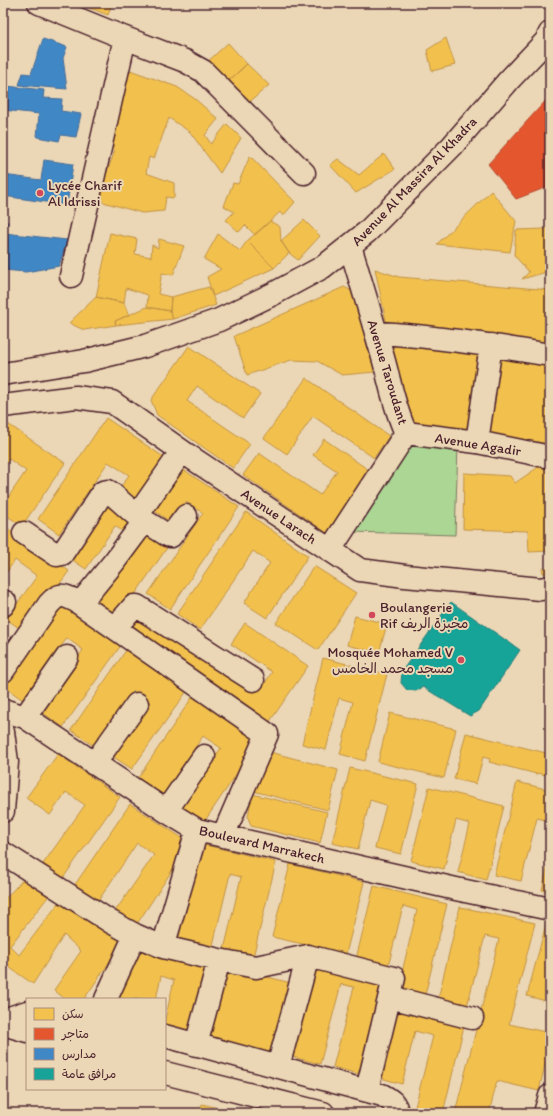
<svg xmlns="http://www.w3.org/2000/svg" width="553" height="1116" font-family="Itim,'Playpen Sans Arabic',sans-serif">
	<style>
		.green { fill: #acd694; stroke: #7b7a60 }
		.homes { fill: #f2c14e; stroke: #c09044 }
		.shops { fill: #e4572e; stroke: #b6462d }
		.schools { fill: #3f88c5; stroke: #426897 }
		.public { fill: #17a398; stroke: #267b77 }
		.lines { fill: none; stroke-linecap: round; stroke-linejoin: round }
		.minor-casing { stroke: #4a1f2b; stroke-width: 25 }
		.major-casing { stroke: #4a1f2b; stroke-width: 25 }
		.minor { stroke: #ebd7b5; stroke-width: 22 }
		.major { stroke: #ebd7b5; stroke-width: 22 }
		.poi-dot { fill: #d1495b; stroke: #ebd7b5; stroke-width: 1.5 }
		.labels { text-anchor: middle; stroke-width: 4; stroke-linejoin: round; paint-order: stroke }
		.street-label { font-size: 14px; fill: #4a1f2b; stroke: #ebd7b5 }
		.poi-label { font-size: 14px; fill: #4a1f2b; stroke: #ebd7b5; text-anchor: start }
	</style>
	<rect width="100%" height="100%" fill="#ebd7b5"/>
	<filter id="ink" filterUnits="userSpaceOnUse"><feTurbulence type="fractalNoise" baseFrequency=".025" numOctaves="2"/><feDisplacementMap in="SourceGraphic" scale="8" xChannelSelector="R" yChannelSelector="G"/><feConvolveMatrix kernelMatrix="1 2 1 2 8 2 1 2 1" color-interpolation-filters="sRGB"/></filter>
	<g filter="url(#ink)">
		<path class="green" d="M412,440L458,446L455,535L352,532Z"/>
		<path class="homes" d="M77,3H112L108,15Z
			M446,38L455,65L432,71L427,50Z
			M228,43L247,64L224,85L205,64Z
			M247,64L269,85L245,106L224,85Z
			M130,70L177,87L195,99L218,119L205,135L211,144L227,124L241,138L220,173L190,132L169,118L154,159L149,157L146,173L174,183V198L166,197L164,211L142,213L96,200L115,151L109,146Z
			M384,154L395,169L356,193L330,165L338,159L359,175Z
			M250,156L295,202L283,216L280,212L255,235L245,225L239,232L226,220L234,212L224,206L233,183L238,184Z
			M491,191L516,221L510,252L437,244Z
			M304,220L320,236L298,260L289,253L281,241Z
			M270,221L280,227L281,241L289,253L274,268L247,241Z
			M550,227V271L522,279L529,272L514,255L516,230L545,229Z
			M110,233L137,239L135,254L151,257L152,245L158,248L159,239L184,246L173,275L162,273L158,294L171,297L170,311L147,307L148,295L126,288L124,303L96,297Z
			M218,234L240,251L247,241L274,268L213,296L207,277L221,269L204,259Z
			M375,269L399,277L550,290V350L387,325Z
			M209,287L216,305L173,319L170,311L171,297Z
			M344,287L352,291L375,372L342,375L317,361L291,360L247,375L234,336Z
			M96,297L124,303L129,315L115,321L116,325L84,330L69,323Z
			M147,307L170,311L173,319L116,325L115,321Z
			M391,340L481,348L470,430L407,421Z
			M189,346L260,394L243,418L197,386L187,401L250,444L233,468L157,415L151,400Z
			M495,350L550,359V433L549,444L483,432Z
			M306,378L389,436L374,458L313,416L287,454L264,438Z
			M106,418L168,460L140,502L120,488L129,475L108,462L59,534L38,519Z
			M5,422L65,463L22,526L3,513V505L26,471L9,459L3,468V425Z
			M324,439L373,473L330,535L243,475L259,453L320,495L337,471L313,455Z
			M178,466L239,507L170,609L148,594L203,513L186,502L172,523L150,508Z
			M540,466L550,468V551L529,552L528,531L463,529L464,473L510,476L515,483Z
			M106,497L140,521L131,537L115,526L86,569L65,555Z
			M246,512L308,556L267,618L244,603L270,563L253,551L200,630L177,614Z
			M148,525L171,542L116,622L92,605Z
			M7,528L69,571L25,632L6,619L37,576L15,560L3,577V534Z
			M314,566L356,593L318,650L276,623Z
			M542,568H550V573H543Z
			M61,598L124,641L63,727L40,711L83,650L67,638L23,700L3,686V681Z
			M136,610L260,691L272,672L231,644L245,623L308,666L266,727L122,630Z
			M355,616L387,624L379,653L347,645Z
			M129,646L189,688L132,769L112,756L150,702L133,691L94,746L71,730Z
			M323,658L387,674L365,761L340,754L353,702L339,698L326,750L302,744Z
			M195,693L261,738L204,822L181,806L221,748L203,736L163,795L138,778Z
			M390,713L456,729L444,778L378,762Z
			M466,733L550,754V776L537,773V774L489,762L490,759L483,757L476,784L454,779Z
			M266,751L338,770L328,810L253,791Z
			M58,754L120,797L63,878L43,864L85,805L66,792L50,815L26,798Z
			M350,768L418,784L401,854L375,848L386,805L370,800L358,849L332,843Z
			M517,782L550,790V821L537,818L521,881L494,875Z
			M429,787L504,806L486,880L458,872L470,824L456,820L444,869L411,861Z
			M252,794L327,812L320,843L251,826L248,817Z
			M130,804L190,843L135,927L114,913L154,855L137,843L96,904L72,889Z
			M201,844L276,862L253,957L224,950L241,877L230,874L212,949L178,941Z
			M550,856V892L542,890Z
			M290,864L364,882L346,954L272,937Z
			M28,874L54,889L10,946L19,955L61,900L124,941L84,999H65L54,990L81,951L64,935L33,984L3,963V908L5,899Z
			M374,886L447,904L425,995L398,989L417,910L403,906L388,967L356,959Z
			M460,907L535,923L509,1024L550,1033V1043L539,1091L497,1081L489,1113H455L499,939L485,936L467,1006L438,999Z
			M546,924L550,925V1002L527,996Z
			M135,944L215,964L193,1040L165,1035V1020L174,980L161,976L156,999H120V989Z
			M314,962L387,981L362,1075L333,1067L354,987L341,984L320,1064L289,1056Z
			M228,967L295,984L277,1056L210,1039Z
			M394,1004L465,1022L443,1113H422L414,1111L433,1036L415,1031L402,1084L377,1077Z
			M202,1104L238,1113H200Z"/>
		<path class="shops" d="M550,96V186L516,199L488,164Z"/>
		<path class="schools" d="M43,39L67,47L63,58L67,89L19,85L23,73L31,74Z
			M3,75L7,76L6,86L44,90L43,98L62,99L61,111L81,114L76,137L61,135L59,141L37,137L39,114L3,110Z
			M44,160L73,164L67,205L3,196V175L41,180Z
			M3,221L8,222L4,233L67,240L59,266L26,272L3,270Z"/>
		<path class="public" d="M451,602L520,650L479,711L470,716L423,687L416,691L407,690L401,683L402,671Z"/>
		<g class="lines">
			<defs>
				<path id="minor" d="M39,3L125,38L185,61L203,71L304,173
					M71,276L125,38
					M377,333C435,336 492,345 550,355
					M3,406L76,397L112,402L186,454L360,570L405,576L541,589L550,587
					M406,433L477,442L550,457
					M477,442L491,345
					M24,533L57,555L62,554L103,492L108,491L111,493L137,516L182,451
					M330,550L406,433C394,408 390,381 382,354C372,318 361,282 350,246
					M76,601L267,734L223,836
					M3,605L5,602
					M115,628L134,606H137L253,680
					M3,671L49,604C60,592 63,595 76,601L83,599L87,595L114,562L143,523H148L167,535L171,536L186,516
					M3,710L25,717L166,811L197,830L456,889L550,909
					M25,717L67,657
					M3,732L7,762L3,811
					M94,764L137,704
					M166,811L204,756
					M3,853L111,922L135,935L163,947L219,960L256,967L308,956L394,978L367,1090
					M163,947L197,830
					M390,997L472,1018
					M106,999L135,935
					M3,1020L27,1012
					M3,1024L27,1031
					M165,1036L382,1095C391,1100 396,1103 397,1113
					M196,1045L219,960
					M278,1067L308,956
					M165,1073L323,1113
					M545,1113L550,1096"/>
				<path id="major" d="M3,374L84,361L145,346L219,320L273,294L323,267L367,232L452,146L510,79L546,41L550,33"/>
			</defs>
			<use href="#minor" class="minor-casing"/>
			<use href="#major" class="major-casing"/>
			<use href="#minor" class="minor"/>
			<use href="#major" class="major"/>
		</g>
	</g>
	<g class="poi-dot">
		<circle cx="40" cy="193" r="4"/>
		<circle cx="372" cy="615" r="4"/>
		<circle cx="461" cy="660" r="4"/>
	</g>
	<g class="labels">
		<g class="street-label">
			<text transform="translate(414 181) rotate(-46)" y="5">Avenue Al Massira Al Khadra</text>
			<text transform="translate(388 372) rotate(73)" y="5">Avenue Taroudant</text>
			<text transform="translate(478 444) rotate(9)" y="5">Avenue Agadir</text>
			<text transform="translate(279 516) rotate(34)" y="5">Avenue Larach</text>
			<text transform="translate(262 844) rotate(13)" y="5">Boulevard Marrakech</text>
		</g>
		<g class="poi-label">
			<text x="48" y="190">Lycée Charif<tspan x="48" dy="16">Al Idrissi</tspan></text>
			<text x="380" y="612">Boulangerie<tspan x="380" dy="16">Rif مخبزة الريف</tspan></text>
			<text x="453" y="657" text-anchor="end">Mosquée Mohamed V<tspan x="453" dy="16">مسجد محمد الخامس</tspan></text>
		</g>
	</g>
	<rect width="553" height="1116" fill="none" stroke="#ebd7b5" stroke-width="16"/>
	<rect x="8" y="8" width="537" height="1100" fill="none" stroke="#4a1f2b" stroke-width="1.5" filter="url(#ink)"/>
	<rect x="26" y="998" width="140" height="92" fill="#ebd7b5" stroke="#ab8d7e"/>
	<rect x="34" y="1008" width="20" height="12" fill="#f2c14e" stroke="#ab8d7e"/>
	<text x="62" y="1018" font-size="12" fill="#4a1f2b">سكن</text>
	<rect x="34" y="1028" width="20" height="12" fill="#e4572e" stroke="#ab8d7e"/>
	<text x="62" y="1038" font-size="12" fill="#4a1f2b">متاجر</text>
	<rect x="34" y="1048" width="20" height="12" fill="#3f88c5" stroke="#ab8d7e"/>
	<text x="62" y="1058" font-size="12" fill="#4a1f2b">مدارس</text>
	<rect x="34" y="1068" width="20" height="12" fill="#17a398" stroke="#ab8d7e"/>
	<text x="62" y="1078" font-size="12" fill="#4a1f2b">مرافق عامة</text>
</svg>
